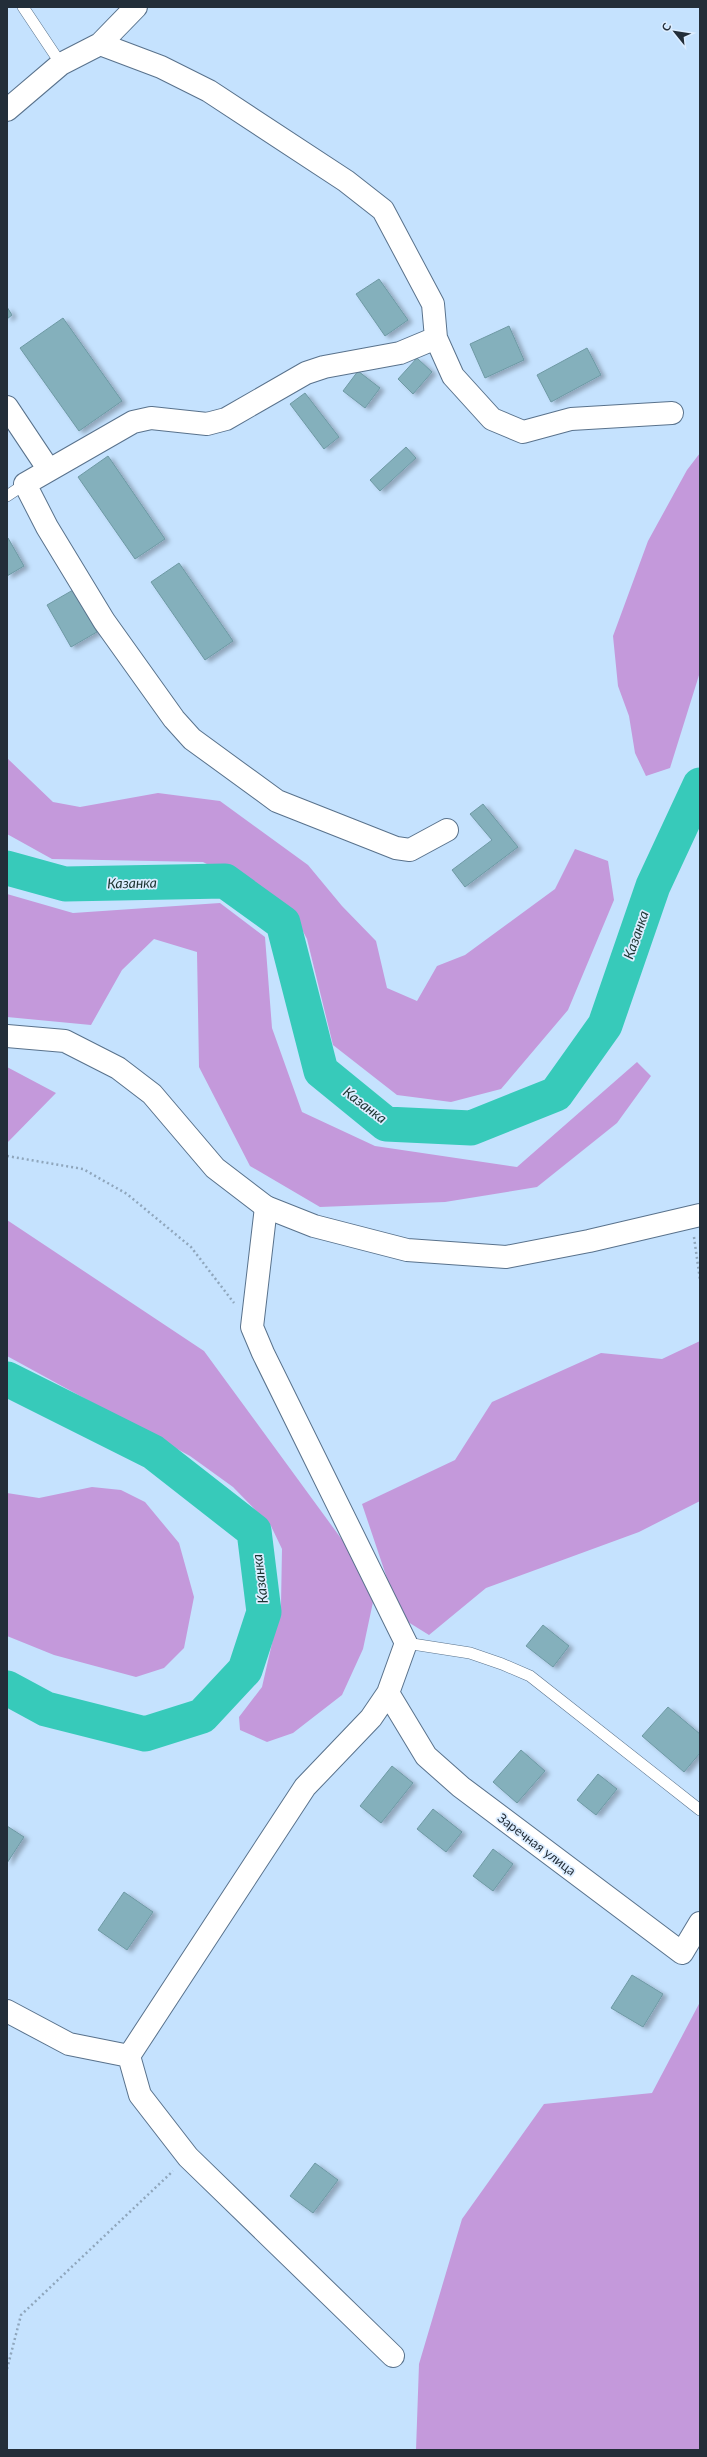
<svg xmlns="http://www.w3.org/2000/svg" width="707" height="2457" font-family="Lato,sans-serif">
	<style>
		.green { fill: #c499db }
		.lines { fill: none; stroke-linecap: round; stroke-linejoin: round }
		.river { stroke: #37caba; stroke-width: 35 }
		.building { fill: #84b0bc; stroke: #6e99a4; filter: url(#shadow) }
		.lane-casing { stroke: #59728c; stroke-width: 12 }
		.street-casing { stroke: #59728c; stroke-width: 24 }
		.secondary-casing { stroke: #59728c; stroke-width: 24 }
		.path { stroke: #8fa6bc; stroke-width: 2.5; stroke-dasharray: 2 3; stroke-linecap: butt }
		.lane { stroke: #fff; stroke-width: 11 }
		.street { stroke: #fff; stroke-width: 22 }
		.secondary { stroke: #fff; stroke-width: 22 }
		.labels { text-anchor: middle; stroke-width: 3.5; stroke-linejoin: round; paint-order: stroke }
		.street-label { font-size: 13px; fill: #232e39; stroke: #dcedff }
		.water-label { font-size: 14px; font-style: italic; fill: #1c3330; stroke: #dcedff }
	</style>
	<defs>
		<filter id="shadow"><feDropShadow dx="4.5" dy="2.5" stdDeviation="2" flood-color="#0004"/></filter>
	</defs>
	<rect width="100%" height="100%" fill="#c5e2fe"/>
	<path class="green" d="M700,453V672L670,768L646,776L635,753L629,716L618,686L613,636L648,541L687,470Z
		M7,758L53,802L80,807L158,793L220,801L308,865L342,906L376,941L387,988L417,1001L437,966L465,955L555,889L575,849L608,861L614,900L568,1010L501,1089L451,1102L397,1095L333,1045L307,939L294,914L273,898L203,862L52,859L7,834Z
		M7,894L73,913L220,903L265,937L272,1028L302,1112L375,1146L517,1167L637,1062L651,1076L617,1123L537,1187L445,1202L320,1207L250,1166L199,1067L197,952L154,939L122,970L91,1025L7,1017Z
		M7,1067L56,1093L7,1143Z
		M7,1220L204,1351L351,1552L373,1602L363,1649L342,1695L293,1733L267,1742L240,1730L239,1717L262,1687L281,1604L282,1549L271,1526L233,1487L190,1456L7,1356Z
		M700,1341V1501L639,1532L486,1588L429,1635L400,1617L362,1504L455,1460L492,1402L601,1353L662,1359Z
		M92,1487L121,1490L145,1502L179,1543L194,1597L184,1648L164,1668L136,1677L54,1655L7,1636V1493L39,1498Z
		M700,2002V2450H416L419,2364L462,2219L544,2104L652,2093Z"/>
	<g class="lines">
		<path class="river" d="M7,868L65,884L225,881L283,923L321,1071L386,1124L471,1128L556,1094L605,1025L653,886L700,785
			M7,1379L153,1452L254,1531L264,1612L245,1670L202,1716L145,1734L46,1709L7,1688"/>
	</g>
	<path class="building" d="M379,279L408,320L385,336L356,294Z
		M7,307L12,315L7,319Z
		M63,318L122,401L79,431L20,348Z
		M509,326L524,360L485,378L470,344Z
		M587,348L601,375L551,402L537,375Z
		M417,358L432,372L413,394L398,379Z
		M358,371L380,388L365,408L343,391Z
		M305,393L339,437L324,449L290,404Z
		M406,447L416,458L380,491L370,480Z
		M108,456L165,539L135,559L78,477Z
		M8,538L24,566L7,576V539Z
		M179,563L233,641L205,660L151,582Z
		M73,590L97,632L71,647L47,605Z
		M483,804L518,847L465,887L452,870L492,840L470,814Z
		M543,1625L569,1646L553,1667L526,1646Z
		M668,1707L700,1734V1753L684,1772L642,1736Z
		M521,1750L545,1771L517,1803L493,1782Z
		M392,1766L413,1783L381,1823L360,1806Z
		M598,1774L617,1789L596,1815L577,1800Z
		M433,1809L462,1832L446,1852L417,1829Z
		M7,1826L24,1837L7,1863Z
		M493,1849L513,1864L493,1891L473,1876Z
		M124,1892L153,1912L127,1950L98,1930Z
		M632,1975L663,1994L643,2027L611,2008Z
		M315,2163L338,2180L313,2213L290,2196Z"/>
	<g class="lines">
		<defs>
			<path id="lane" d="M23,7L61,64
				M7,496L25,484
				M406,1643L470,1653L502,1664L530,1676L700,1810"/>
			<path id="street" d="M100,44L161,67L209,91L346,181L383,210L433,304L436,338L453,376L492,419L523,432L571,419L672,413
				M7,110L61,64L100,44L136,7
				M436,338L400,353L324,367L306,373L226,419L207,424L151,418L133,422L25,484L47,527L104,621L174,719L192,739L277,801L396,848L410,850L447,830
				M7,407L49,470
				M388,1693L426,1756L461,1787L682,1953L700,1923
				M7,2011L69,2044L129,2056
				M129,2056L305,1787L371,1718L388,1693L406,1643L263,1353L252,1327L266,1207
				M129,2056L140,2095L188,2157L393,2356"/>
			<path id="secondary" d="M7,1036L65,1041L118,1068L152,1094L215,1168L266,1207L314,1226L407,1250L506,1257L589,1241L700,1215"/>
		</defs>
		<use href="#lane" class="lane-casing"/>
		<use href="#street" class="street-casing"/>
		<use href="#secondary" class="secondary-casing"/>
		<path class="path" d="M7,1156L83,1169L127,1194L191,1247L234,1303
			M694,1237L700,1280
			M7,2369L21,2315L173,2171"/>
		<use href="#lane" class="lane"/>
		<use href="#street" class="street"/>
		<use href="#secondary" class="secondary"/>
	</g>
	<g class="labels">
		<g class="street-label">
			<text transform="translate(537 1844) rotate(37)" y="5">Заречная улица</text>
		</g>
		<g class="water-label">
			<text transform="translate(132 883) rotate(-1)" y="5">Казанка</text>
			<text transform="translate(636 935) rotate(-71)" y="5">Казанка</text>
			<text transform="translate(365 1105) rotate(37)" y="5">Казанка</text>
			<text transform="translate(260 1579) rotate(-97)" y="5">Казанка</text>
		</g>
	</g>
	<rect width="707" height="2457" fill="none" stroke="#232e39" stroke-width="16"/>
	<g transform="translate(675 32) rotate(300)" stroke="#dcedff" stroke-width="3" paint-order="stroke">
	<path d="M0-3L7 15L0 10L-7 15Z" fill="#232e39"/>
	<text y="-6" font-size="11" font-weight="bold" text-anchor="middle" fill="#232e39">С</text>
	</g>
</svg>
